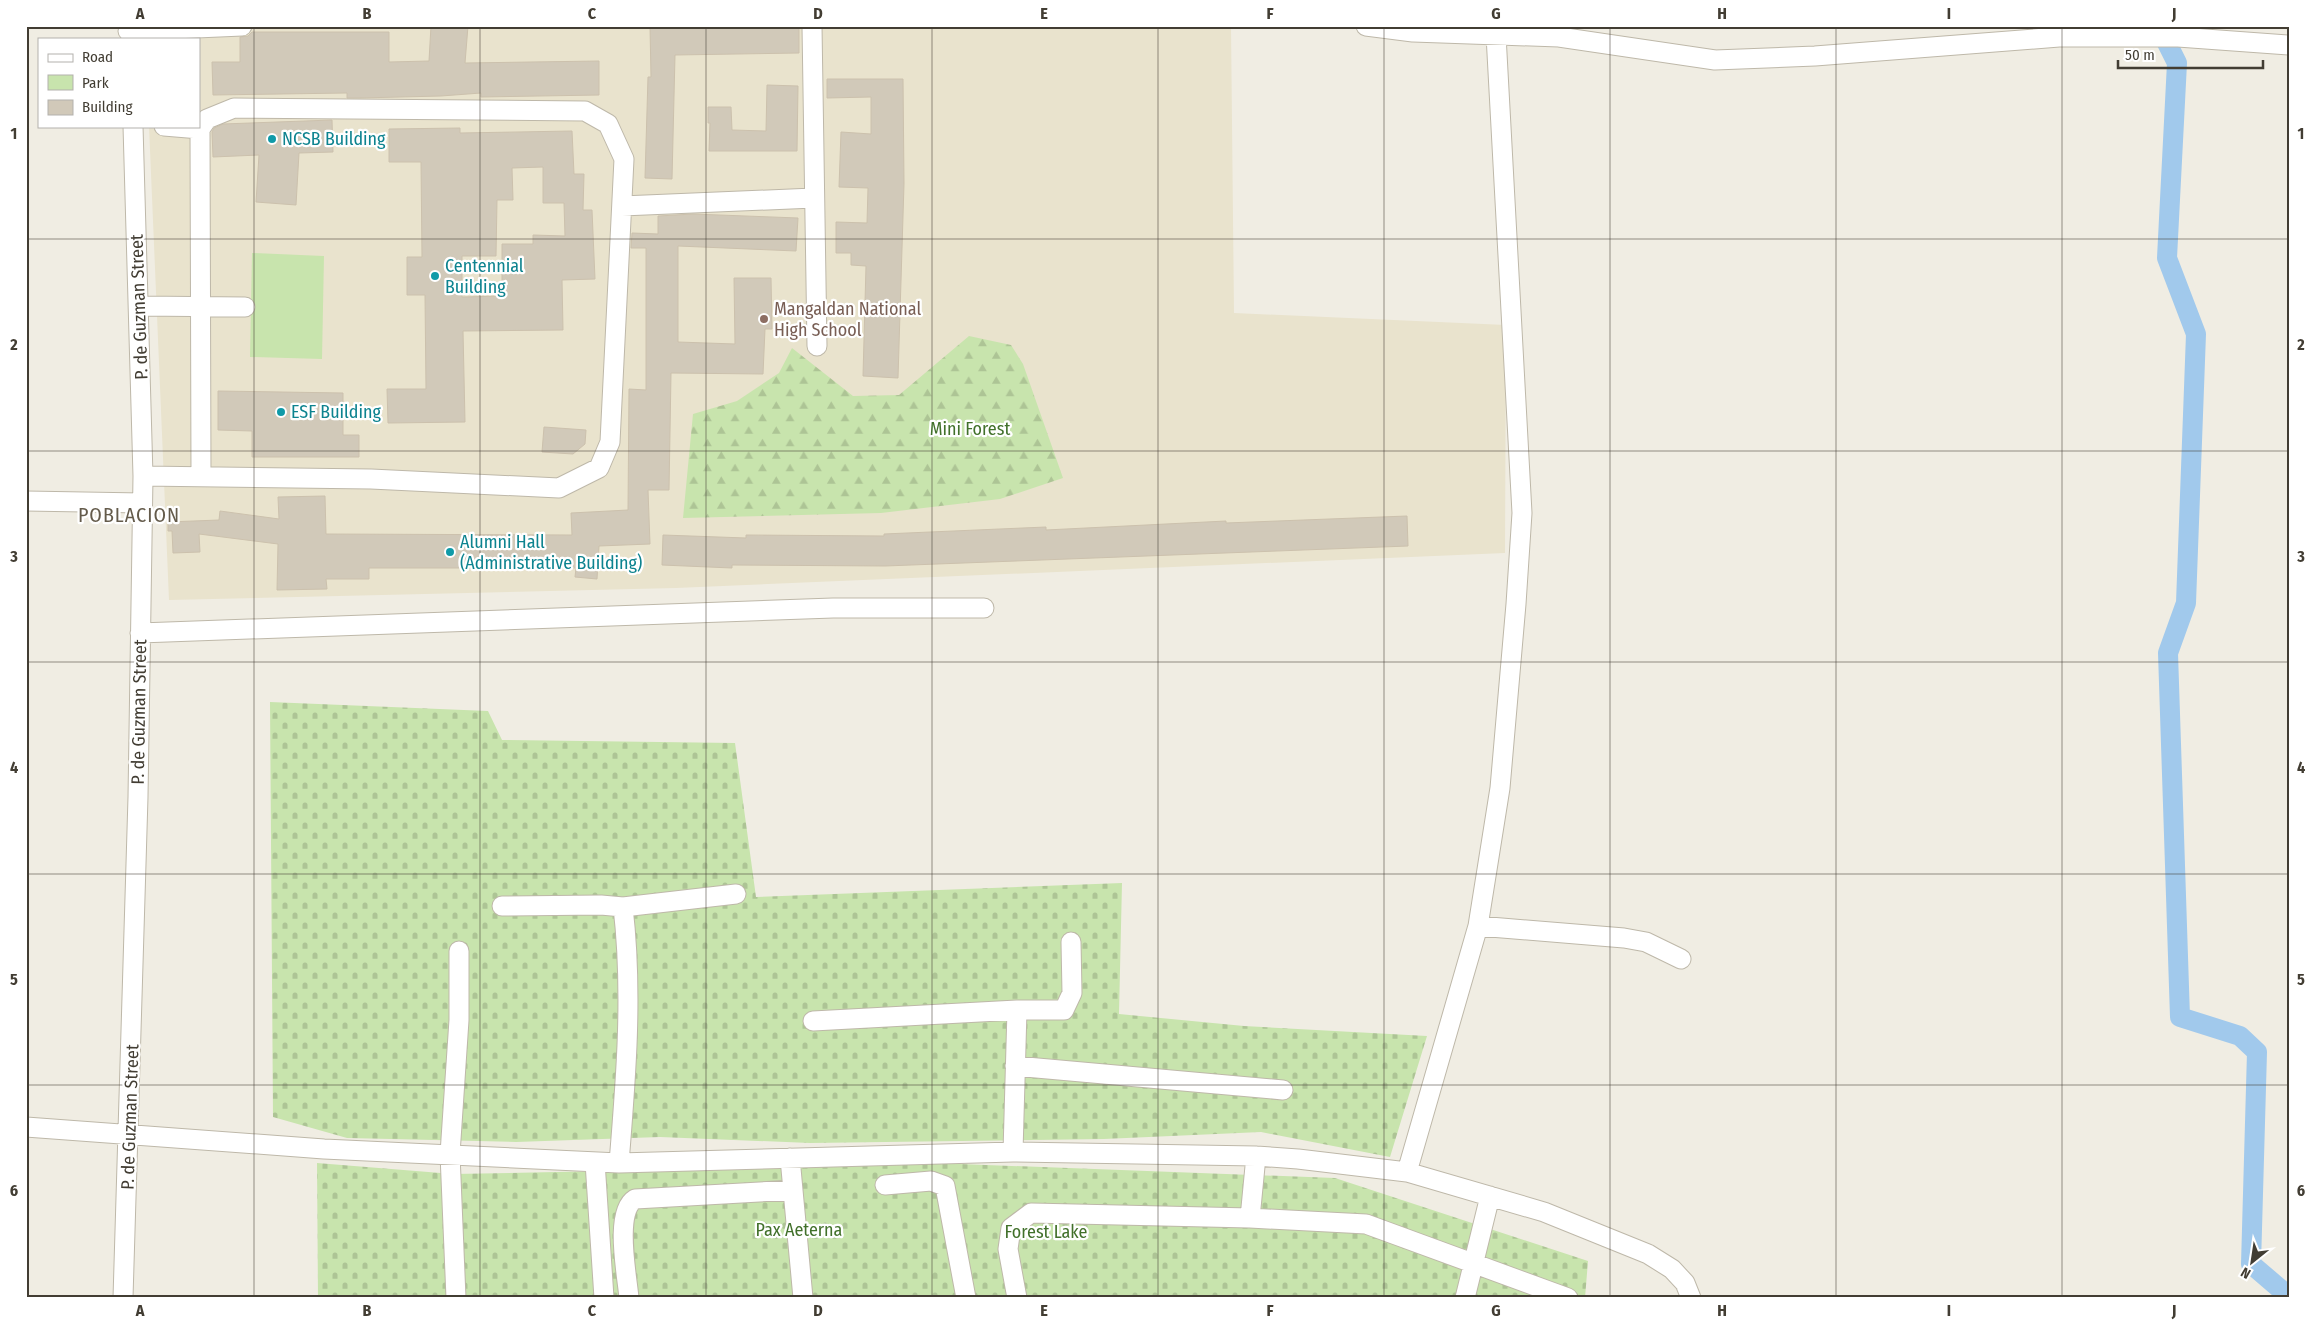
<svg xmlns="http://www.w3.org/2000/svg" width="2315" height="1324" font-family="'Fira Sans Condensed',sans-serif">
	<style>
		.education { fill: #e9e3cd }
		.forest { fill: url(#forest-firs) }
		.cemetery { fill: url(#cemetery-stones) }
		.park { fill: #c8e4ad }
		.lines { fill: none; stroke-linecap: round; stroke-linejoin: round }
		.canal { stroke: #a1c9ec; stroke-width: 20 }
		.building { fill: #d1c9b9; stroke: #ccc1ad; fill-rule: evenodd }
		.minor-casing { stroke: #beb8a9; stroke-width: 21 }
		.minor { stroke: #fff; stroke-width: 19 }
		.grid { fill: none; stroke: #423d33; stroke-width: 1; stroke-opacity: 0.55 }
		.culture-dot { fill: #0f9aa8; stroke: #fff; stroke-width: 2 }
		.education-dot { fill: #8d6e63; stroke: #fff; stroke-width: 2 }
		.labels { text-anchor: middle; stroke-width: 4.5; stroke-linejoin: round; paint-order: stroke }
		.culture-label { font-size: 18px; fill: #0d838f; stroke: #fff; text-anchor: start }
		.street-label { font-size: 18px; fill: #423d33; stroke: #fff }
		.education-label { font-size: 18px; fill: #785e54; stroke: #fff; text-anchor: start }
		.park-label { font-size: 18px; fill: #41702a; stroke: #fff }
		.quarter-label { font-size: 20px; letter-spacing: 1px; fill: #645b4b; stroke: #fff }
		.neatline { fill: none; stroke: #423d33; stroke-width: 2 }
		.grid-label { font-size: 16px; text-anchor: middle; font-weight: bold; fill: #423d33 }
	</style>
	<defs>
		<pattern id="forest-firs" width="22" height="20" patternUnits="userSpaceOnUse" patternTransform="scale(1.25)"><rect width="22" height="20" fill="#c8e4ad"/><path d="M5 1l3.5 6h-7zM16 11l3.5 6h-7z" fill="#adc495"/></pattern>
		<pattern id="cemetery-stones" width="16" height="16" patternUnits="userSpaceOnUse" patternTransform="scale(1.25)"><rect width="16" height="16" fill="#c8e4ad"/><path d="M2 7V4a2 2 0 0 1 4 0v3zM10 15v-3a2 2 0 0 1 4 0v3z" fill="#adc495"/></pattern>
	</defs>
	<rect width="100%" height="100%" fill="#f0ede3"/>
	<path class="education" d="M313,26H1231L1234,313L1506,325L1505,553L676,588L169,600L149,126H199V39H146L145,35Z"/>
	<path class="forest" d="M969,336L1011,345L1023,364L1063,478L1000,499L881,513L683,518L693,414L737,401L779,373L792,348L853,396L899,395Z"/>
	<path class="cemetery" d="M270,702L488,711L502,740L735,743L756,897L1122,883L1119,1014L1244,1026L1427,1036L1390,1157L1261,1132L1104,1139L810,1143L660,1137L516,1142L347,1138L273,1117Z
		M317,1163L453,1174L605,1171L764,1163L960,1164L1335,1178L1588,1261L1585,1298H318Z"/>
	<path class="park" d="M252,253L324,256L322,359L250,357Z"/>
	<g class="lines">
		<path class="canal" d="M2165,39L2177,63L2167,258L2196,334L2186,603L2168,653L2180,1017L2240,1036L2257,1052L2251,1264L2286,1294L2285,1298"/>
	</g>
	<path class="building" d="M431,26H468L465,63L599,61V95L481,97V93L441,96L360,98H347V93L213,95L212,62H240V37L248,36L252,32H389V62L429,61Z
		M650,26H799V53L675,55L672,179L645,178L648,77H651Z
		M827,79H903L904,184L898,378L863,376L866,266L851,265V253H836V222L867,223L868,188L839,187L841,132L871,134V97L827,98Z
		M767,85L798,86L797,151H709L710,123H708V107H731L732,130L766,131Z
		M332,120L333,152L299,153L296,205L256,202L259,155L213,157L212,132L214,128L223,124Z
		M460,128V133L572,131L574,174H584L583,210H592L595,279L562,280L563,330L463,331L465,422L388,423L387,389H426L425,295H407V257H422L421,162H389V129ZM543,167V203H564L565,236L533,235V244H502V296L462,297V256H496L497,200H513L512,168Z
		M693,214L798,218L796,251L678,246V342L735,344L734,278H771L772,329H765L763,374L671,373L669,490H648L650,544L599,546L597,579L575,577L576,568H369V579H326L327,589L277,590L278,544L199,534L200,552L173,553L172,531H168V522L219,520L220,511L279,519L278,497L325,496L326,534L572,535L571,513L628,510L629,389L646,390V248H631L632,233L658,234V216Z
		M218,391L343,393V435H359V457H252V431L218,430Z
		M544,427L586,430L585,444L573,454L542,452Z
		M1407,516L1408,546L885,566L732,565V568L662,565L663,535L746,538V535L884,536V534L1046,527V530L1226,521V523Z"/>
	<g class="lines">
		<defs>
			<path id="minor" d="M812,26L817,346
				M1366,26L1413,32L1559,37L1715,60L1815,56L2059,37H2178L2289,45
				M128,31L242,26
				M164,126L200,129
				M622,206L814,198
				M140,306L245,307
				M143,476L371,479L559,488L599,468L610,442L624,159L608,124L585,111L234,108L207,119L200,129L201,476
				M26,501L142,503
				M140,633L833,608H984
				M502,906L601,905L623,907C633,992 626,1078 619,1163
				M623,907L736,894
				M1478,926L1624,938L1646,942L1681,959
				M813,1021L1017,1010H1064L1072,993L1071,942
				M1015,1066L1283,1090
				M26,1127L324,1149L619,1163L1013,1152L1256,1156L1298,1159L1407,1172L1544,1212L1648,1254L1672,1269L1685,1283L1691,1298
				M1013,1152L1017,1010
				M790,1158L803,1298
				M595,1162L604,1298
				M1407,1172L1478,926L1500,788L1516,604L1522,513L1496,35
				M885,1185L931,1181L945,1186L966,1298
				M1250,1218L1256,1156
				M123,1298L138,797L143,476L133,126
				M456,1298L450,1154L459,1020V951
				M629,1298C627,1275 614,1212 635,1199L793,1190
				M1017,1298L1008,1249L1011,1228L1031,1213L1250,1218L1366,1224L1568,1298
				M1465,1298L1490,1196"/>
		</defs>
		<use href="#minor" class="minor-casing"/>
		<use href="#minor" class="minor"/>
	</g>
	<path class="grid" d="M254,26V1298M480,26V1298M706,26V1298M932,26V1298M1158,26V1298M1384,26V1298M1610,26V1298M1836,26V1298M2062,26V1298M26,239H2289M26,451H2289M26,662H2289M26,874H2289M26,1085H2289"/>
	<g class="culture-dot">
		<circle cx="272" cy="139" r="5"/>
		<circle cx="435" cy="276" r="5"/>
		<circle cx="281" cy="412" r="5"/>
		<circle cx="450" cy="552" r="5"/>
	</g>
	<circle class="education-dot" cx="764" cy="319" r="5"/>
	<g class="labels">
		<g class="culture-label">
			<text x="282" y="145">NCSB Building</text>
			<text x="445" y="272">Centennial<tspan x="445" dy="21">Building</tspan></text>
			<text x="291" y="418">ESF Building</text>
			<text x="460" y="548">Alumni Hall<tspan x="460" dy="21">(Administrative Building)</tspan></text>
		</g>
		<g class="street-label">
			<text transform="translate(139 307) rotate(-92)" y="6">P. de Guzman Street</text>
			<text transform="translate(139 712) rotate(-89)" y="6">P. de Guzman Street</text>
			<text transform="translate(130 1117) rotate(-88)" y="6">P. de Guzman Street</text>
		</g>
		<g class="education-label">
			<text x="774" y="315">Mangaldan National<tspan x="774" dy="21">High School</tspan></text>
		</g>
		<g class="park-label">
			<text x="970" y="435">Mini Forest</text>
			<text x="799" y="1236">Pax Aeterna</text>
			<text x="1046" y="1238">Forest Lake</text>
		</g>
		<g class="quarter-label">
			<text x="129" y="522">POBLACION</text>
		</g>
	</g>
	<rect width="2315" height="1324" fill="none" stroke="#ffffff" stroke-width="55"/>
	<rect x="38" y="38" width="162" height="90" fill="#ffffff" stroke="#b3b1ad"/>
	<rect x="48" y="54" width="25" height="8" fill="#ffffff" stroke="#b3b1ad"/>
	<text x="82" y="62" font-size="15" fill="#423d33">Road</text>
	<rect x="48" y="75" width="25" height="15" fill="#c8e4ad" stroke="#b3b1ad"/>
	<text x="82" y="88" font-size="15" fill="#423d33">Park</text>
	<rect x="48" y="100" width="25" height="15" fill="#d1c9b9" stroke="#b3b1ad"/>
	<text x="82" y="112" font-size="15" fill="#423d33">Building</text>
	<g transform="translate(2252 1262) rotate(210)" stroke="#ffffff" stroke-width="4" paint-order="stroke">
	<path d="M0-4L9 19L0 12L-9 19Z" fill="#423d33"/>
	<text y="-8" font-size="14" font-weight="bold" text-anchor="middle" fill="#423d33">N</text>
	</g>
	<path d="M2118 60v8h145v-8" fill="none" stroke="#423d33" stroke-width="2.5"/>
	<text x="2125" y="60" font-size="15" fill="#423d33" stroke="#ffffff" stroke-width="4" paint-order="stroke">50 m</text>
	<rect x="28" y="28" width="2260" height="1268" class="neatline"/>
	<g class="grid-label">
		<text x="140" y="19">A</text>
		<text x="367" y="19">B</text>
		<text x="592" y="19">C</text>
		<text x="818" y="19">D</text>
		<text x="1044" y="19">E</text>
		<text x="1270" y="19">F</text>
		<text x="1496" y="19">G</text>
		<text x="1722" y="19">H</text>
		<text x="1949" y="19">I</text>
		<text x="2174" y="19">J</text>
		<text x="14" y="139">1</text>
		<text x="2301" y="139">1</text>
		<text x="14" y="350">2</text>
		<text x="2301" y="350">2</text>
		<text x="14" y="562">3</text>
		<text x="2301" y="562">3</text>
		<text x="14" y="773">4</text>
		<text x="2301" y="773">4</text>
		<text x="14" y="985">5</text>
		<text x="2301" y="985">5</text>
		<text x="14" y="1196">6</text>
		<text x="2301" y="1196">6</text>
		<text x="140" y="1316">A</text>
		<text x="367" y="1316">B</text>
		<text x="592" y="1316">C</text>
		<text x="818" y="1316">D</text>
		<text x="1044" y="1316">E</text>
		<text x="1270" y="1316">F</text>
		<text x="1496" y="1316">G</text>
		<text x="1722" y="1316">H</text>
		<text x="1949" y="1316">I</text>
		<text x="2174" y="1316">J</text>
	</g>
</svg>
